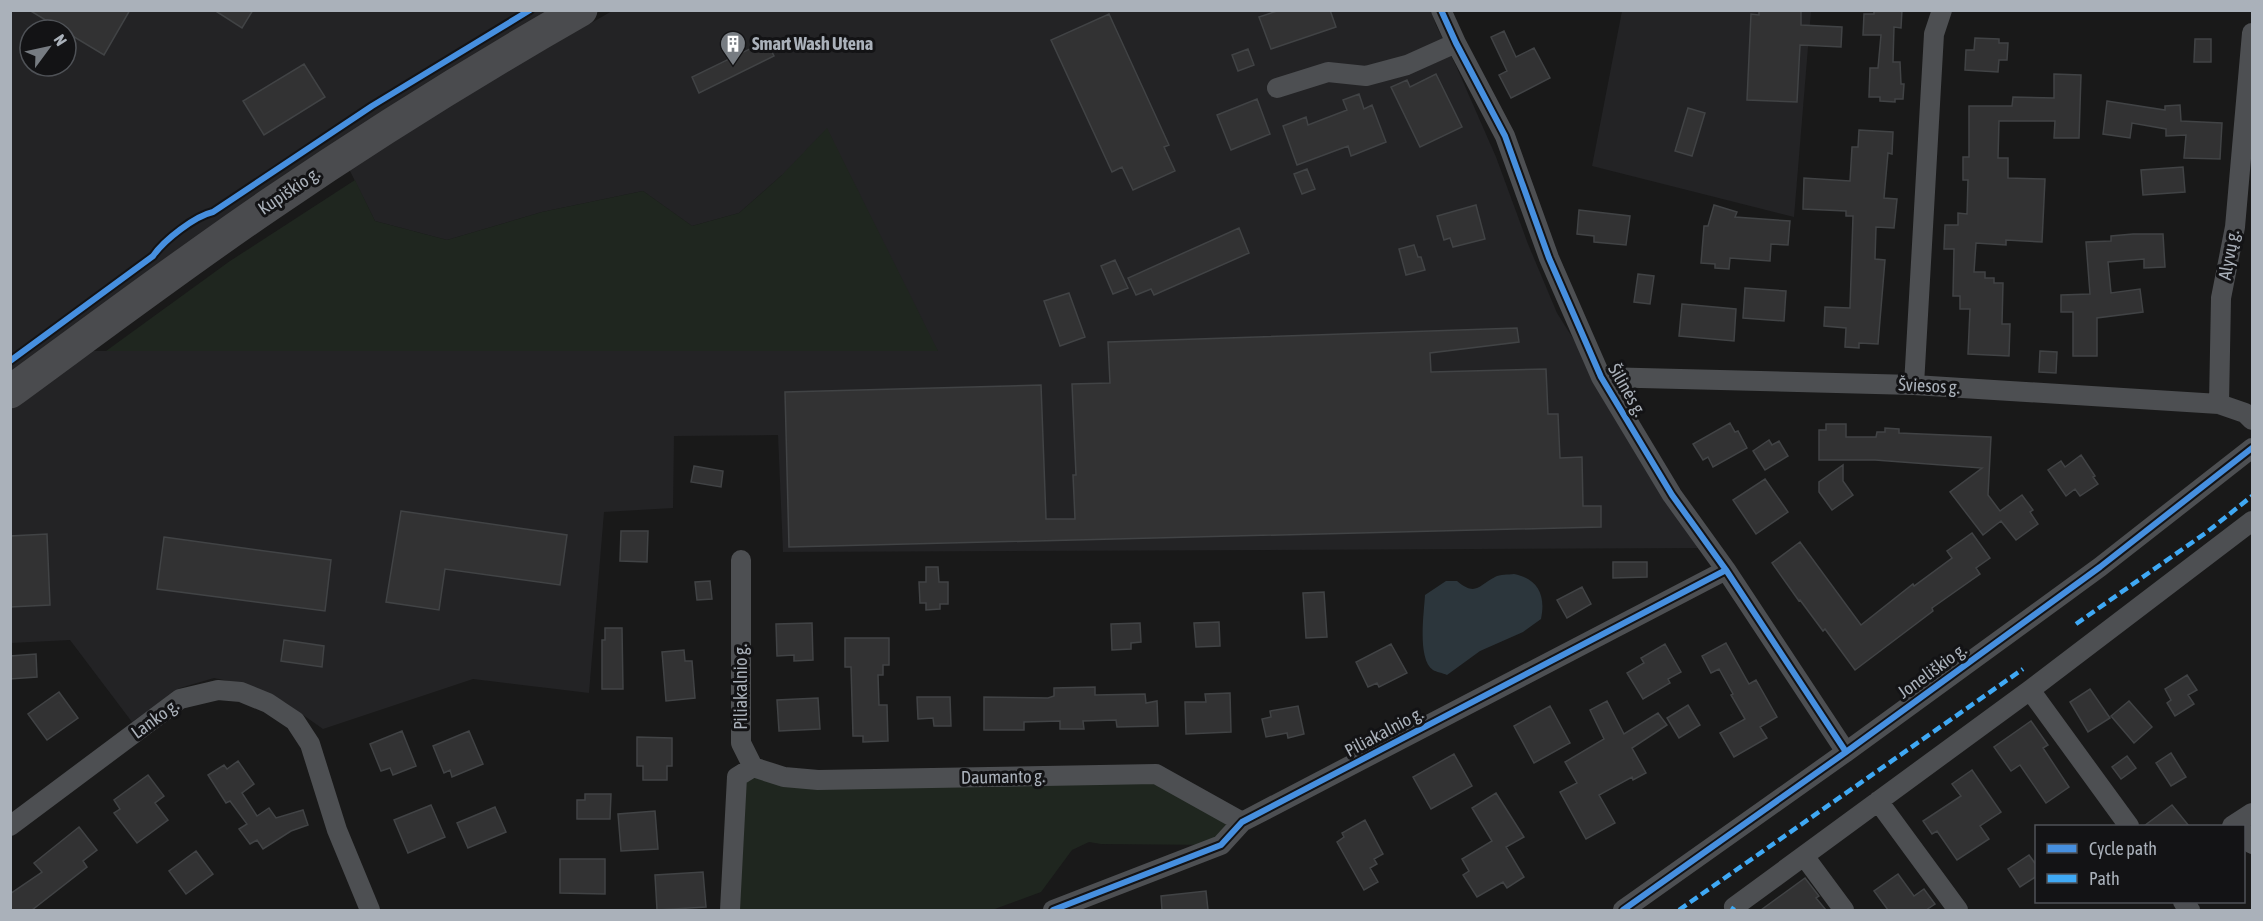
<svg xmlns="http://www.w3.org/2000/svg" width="2263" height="921" font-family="'Asap Condensed',sans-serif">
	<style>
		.built { fill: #232325; fill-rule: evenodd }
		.green { fill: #1f261f }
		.water { fill: #2c363c }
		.building { fill: #323233; stroke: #414345; stroke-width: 1.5 }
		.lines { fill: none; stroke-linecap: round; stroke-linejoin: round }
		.minor { stroke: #4d4f52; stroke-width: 20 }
		.trunk { stroke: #4a4b4e; stroke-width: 33 }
		.quiet { stroke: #3fa9f5; stroke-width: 4.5; stroke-dasharray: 9 4.5; stroke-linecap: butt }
		.cycleway-casing { stroke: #131315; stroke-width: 10 }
		.cycleway { stroke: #468fdf; stroke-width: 6 }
		.labels { text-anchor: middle; stroke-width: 6; stroke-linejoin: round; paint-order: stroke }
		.poi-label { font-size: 18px; font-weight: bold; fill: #aab1ba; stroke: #131315; text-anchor: start }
		.street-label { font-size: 18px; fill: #aab1ba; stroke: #131315 }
	</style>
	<rect width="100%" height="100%" fill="#191919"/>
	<path class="built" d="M11,11H551L11,374ZM30,30H66V66H30Z
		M612,11H1431L1436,25L1457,68L1496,157L1528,244L1557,313L1705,548L783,552L778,435L674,436L673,508L604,512L589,693L473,679L323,729L286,703L248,685L214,678L180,688L132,722L70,640L11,643L10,410L91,351H938L782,175L739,213L692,226L643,191L542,212L447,240L375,221L349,169L472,91Z
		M1622,11H1811L1794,217L1592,166Z"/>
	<path class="green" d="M827,128L938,351H106L230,261L355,180L375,221L447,240L542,212L643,191L692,226L739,213L782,175Z
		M1156,774L1242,822L1221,845L1101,844L1089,842L1072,850L1041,892L992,910H730L737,777Z"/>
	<path class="water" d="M1514,574C1538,579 1546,595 1541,619L1523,632L1480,651L1447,675C1443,673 1436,672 1433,670C1417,659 1424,613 1425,595L1446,581H1457C1476,597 1479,585 1495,577C1500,574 1508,575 1514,574Z"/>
	<path class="building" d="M29,10H130L104,55L66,32V30H62Z
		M214,10H253L242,28Z
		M1280,10H1330L1336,27L1271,49L1259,17Z
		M1759,10H1801V25L1842,27L1841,47L1800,45L1797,102L1747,100L1751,14L1759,15Z
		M1874,10H1902L1901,28L1894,27L1893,62H1900L1901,84H1904L1903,99H1895V102L1880,101V97H1869L1870,68H1878L1881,35H1863L1864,14H1874Z
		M1109,14L1169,145L1164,147L1175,171L1133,190L1122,167L1112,172L1051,40Z
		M1504,31L1516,57L1534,48L1550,78L1511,98L1499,75L1507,71L1491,37Z
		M1975,38L1999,39V43H2008L2007,60H1999L1998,72L1965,70L1966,50H1974Z
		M2195,39H2211V62H2194Z
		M766,41L774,56L699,93L692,77Z
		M1248,49L1254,65L1238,71L1232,55Z
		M304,64L325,97L264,135L243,101Z
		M1436,74L1462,127L1420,147L1391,87L1407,80L1410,87Z
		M2054,74L2081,75L2079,138H2054L2055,121H1999L1998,158H2008V178L2045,179L2042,242L2006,240V245L1976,243L1974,272H1985V278H1994V283H2003L2002,324H2010L2009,356L1968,354L1970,309H1960V296H1953L1954,249H1944L1945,225H1958V213L1967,214L1968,180H1963V157H1969V106H2012L2013,97L2054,98Z
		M1359,94L1364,109L1372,105L1386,142L1351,156L1348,146L1297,165L1283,126L1306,117L1308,125L1347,110L1343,100Z
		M1257,99L1270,134L1231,150L1217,115Z
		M2107,101L2165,110V106L2180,105L2181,121L2222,123L2220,159L2184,158L2186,135L2166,136V129L2132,123L2130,138L2103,134Z
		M1688,108L1705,113L1692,156L1675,151Z
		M1859,130L1893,132L1892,154L1888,153L1884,198L1897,199L1894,228L1876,227L1875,259L1885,260L1878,344L1859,343V348L1845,347L1846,328L1824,326L1825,307L1850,308L1853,216H1846V211L1803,209L1804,178L1850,181L1852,147H1858Z
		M2183,167L2185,192L2143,195L2141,170Z
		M1307,169L1315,189L1302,194L1294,174Z
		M1476,205L1485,239L1453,247L1450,238L1444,240L1437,216Z
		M1714,205L1737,212L1735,217L1790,221L1788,245L1771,244L1770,261L1730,258L1729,269L1715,268V264L1701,263L1704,226H1708Z
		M1579,210L1630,216L1626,245L1594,242V236L1577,234Z
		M1239,228L1249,253L1154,295L1151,289L1136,295L1128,278Z
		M2133,234H2163L2165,267L2144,268V259L2108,262L2111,293L2140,289L2143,312L2097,318V356H2073V312H2061V295L2090,294L2086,242L2111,241V236Z
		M1414,245L1418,257H1421L1425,270L1406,275L1399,249Z
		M1115,260L1128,288L1113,294L1101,266Z
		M1638,274L1654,276L1650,304L1634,302Z
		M1745,288L1786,291L1784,321L1743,318Z
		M1069,293L1085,337L1060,346L1044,301Z
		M1682,304L1736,309L1734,341L1679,336Z
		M1517,328L1519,342L1430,353L1431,372L1546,369L1548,414H1558L1560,458L1582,457L1583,506H1601V527L789,547L785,392L1041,385L1046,519H1075L1073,475H1076L1072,384L1110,383L1108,342Z
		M2040,351L2057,352L2056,373L2039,372Z
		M1730,423L1735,432L1738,431L1747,448L1713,467L1708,457L1703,460L1693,444Z
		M1826,424H1846V437H1876L1877,432H1885V428L1899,429V433L1991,437L1988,495L2000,511L2022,495L2033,510L2030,512L2038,524L2016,540L2001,521L1983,535L1950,492L1982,468L1875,460H1819V430H1826Z
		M1769,440L1772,445L1779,441L1788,456L1765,470L1753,451Z
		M2081,455L2095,476L2093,477L2098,484L2080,496L2075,489L2066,496L2048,470L2061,461L2065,467Z
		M1843,465V481L1853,495L1832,510L1819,492V482Z
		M694,466L723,471L721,487L691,482Z
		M1765,479L1788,512L1756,534L1733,500Z
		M401,511L567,535L560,585L445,569L439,610L386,602Z
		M621,531H648L647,562L620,561Z
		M1972,533L1990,558L1976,568L1980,574L1932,608L1933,611L1855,670L1825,629L1823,631L1800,600L1799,601L1772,563L1800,542L1861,625L1913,584L1914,586L1952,558L1947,551Z
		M47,534L50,605L10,607V536Z
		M164,537L331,560L325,611L157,589Z
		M1613,562H1647V577L1613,578Z
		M926,567H938L939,582H948V604H940V609L926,610V603H920L919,582H926Z
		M710,581L712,599L697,600L695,582Z
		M1582,587L1591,604L1567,618L1557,600Z
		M1324,592L1327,637L1306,638L1303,593Z
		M1219,622L1220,646L1196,647L1194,623Z
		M812,623L813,660L794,661V655L777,656L776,624Z
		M1140,623L1141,642L1131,643V649L1112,650L1111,624Z
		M605,628H622L623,689H602V640H605Z
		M845,638H889V665H883V675H878L879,705H887L888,741L863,742V736H853L851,667H845Z
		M284,640L324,646L322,667L281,661Z
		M1726,643L1749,684L1756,680L1777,717L1760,727L1767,738L1734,757L1720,733L1745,719L1731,695L1733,694L1719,669L1711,673L1702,656Z
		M1391,644L1407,673L1379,687L1377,683L1368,687L1356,662Z
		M1665,644L1681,672L1668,679L1670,683L1643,699L1627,673L1644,663L1641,658Z
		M684,650L685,661H692L695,698L666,701L662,652Z
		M36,654L37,677L10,679V656Z
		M2187,675L2197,690L2188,695L2194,704L2175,716L2167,703L2171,700L2165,689Z
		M1095,687V695L1145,694L1146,703L1157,701L1158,726L1117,727L1116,720L1083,721L1084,729H1060V721L1024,722V730H984V697L1048,698L1054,696V688Z
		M2090,689L2110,718L2088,732L2070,702Z
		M59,692L78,718L47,740L28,714Z
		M1230,693L1231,732L1186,734L1185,702H1206L1205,694Z
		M917,697H950L951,726H934L933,718L918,719Z
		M818,698L820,729L779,731L777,700Z
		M1607,701L1624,734L1658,713L1667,725L1632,748L1646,773L1633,780L1632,777L1599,795L1615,823L1586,839L1560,792L1577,783L1565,762L1604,739L1590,710Z
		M2129,701L2152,727L2134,743L2111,716Z
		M1688,705L1700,725L1679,738L1667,718Z
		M1298,706L1304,734L1288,738L1287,733L1266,737L1262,719L1271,717L1270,711Z
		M1550,706L1570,743L1534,763L1514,726Z
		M2031,721L2048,745L2043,748L2069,787L2046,803L2020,765L2011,771L1994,747Z
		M402,731L416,766L393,775L390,768L381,771L370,744Z
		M469,731L483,764L452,777L450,770L444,773L433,746Z
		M637,737L672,738V766H667V780H643V766H637Z
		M2171,753L2186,777L2171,786L2156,763Z
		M1454,754L1472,786L1431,809L1413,777Z
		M2127,756L2136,768L2121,779L2112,767Z
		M238,761L254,784L242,793L257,816L269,808L276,818L303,810L308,825L291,831L263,849L257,840L250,844L239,829L247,824L230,801L226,803L208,775L224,765L227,769Z
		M1972,770L2001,812L1980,826L1989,839L1957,860L1937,831L1932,834L1923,821L1961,796L1952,784Z
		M148,775L164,796L155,803L168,820L137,843L114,813L120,809L114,800Z
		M1496,793L1524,837L1506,847L1524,877L1507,888L1503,882L1477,897L1463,875L1469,871L1462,859L1492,841L1472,808Z
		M585,794H611L610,819H577V800H585Z
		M431,805L445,837L408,853L394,820Z
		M2172,805L2189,826H2144Z
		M495,807L506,832L468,848L457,823Z
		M655,811L658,849L621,851L618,814Z
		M1365,820L1383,854L1374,859L1377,864L1370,868L1378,882L1364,890L1337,842L1344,837L1342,833Z
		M79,827L97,850L83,861L87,867L32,910H10V894L42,872L34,863Z
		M196,851L213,874L186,894L169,871Z
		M2029,855L2037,866V876L2020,887L2008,869Z
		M560,859H605V894L560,893Z
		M703,872L706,907L657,910L655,875Z
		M1898,874L1914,896L1924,889L1935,904L1926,910H1888L1874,891Z
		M1805,878L1819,896L1816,898L1826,910H1761Z
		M1206,891L1208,910H1162L1161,896Z"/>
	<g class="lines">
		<path class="minor" d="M1441,10L1456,43L1505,136L1549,258L1601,377L1672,495L1726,570L1846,752
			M1277,88L1328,72L1366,76L1407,65L1456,43
			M1601,377L1914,385L2219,404L2245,413L2252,420
			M1914,385L1934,34L1942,10
			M2219,404L2221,298L2235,227L2252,33
			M2030,690L2129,826
			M753,767L784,777L818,780L1156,774L1242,822
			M1878,801L1958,910
			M10,826L180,699L218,690L241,692L268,703L295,721L310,744L337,830L370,910
			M2232,826L2252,813
			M2244,832L2252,844
			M1804,856L1844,910
			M2183,902L2190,910
			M730,910L737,777L753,767L741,743V560
			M1053,910L1221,845L1242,822L1726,570
			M1623,910L1846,752L2100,567L2252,448
			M1735,910L1734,907L2030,690L2252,521"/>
		<path class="trunk" d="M10,392C96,329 181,265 269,205C370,136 474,71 581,10"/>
		<path class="quiet" d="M2076,624L2207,532L2252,496
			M1679,910L2023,669
			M1732,910L1734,907"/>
		<defs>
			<path id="cycleway" d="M1441,10L1456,43L1505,136L1549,258L1601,377L1672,495L1726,570L1846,752
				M10,361L153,256C164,240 195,216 213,212L372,106L530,10
				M1053,910L1221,845L1242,822L1726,570
				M1623,910L1846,752L2100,567L2252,448"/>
		</defs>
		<use href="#cycleway" class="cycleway-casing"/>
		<use href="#cycleway" class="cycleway"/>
	</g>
	<defs>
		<symbol id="building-pin" viewBox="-11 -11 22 30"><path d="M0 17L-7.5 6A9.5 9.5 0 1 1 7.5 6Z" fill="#777c82" stroke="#131315"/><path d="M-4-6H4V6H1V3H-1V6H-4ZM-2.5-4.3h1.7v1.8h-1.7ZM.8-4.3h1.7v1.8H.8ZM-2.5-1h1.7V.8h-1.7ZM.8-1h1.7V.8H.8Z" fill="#fff"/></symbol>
	</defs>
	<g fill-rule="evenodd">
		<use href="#building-pin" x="718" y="29" width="30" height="40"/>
	</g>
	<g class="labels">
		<g class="poi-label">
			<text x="752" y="50">Smart Wash Utena</text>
		</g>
		<g class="street-label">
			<text transform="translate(289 191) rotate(-34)" y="6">Kupiškio g.</text>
			<text transform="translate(2229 255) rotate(-80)" y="6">Alyvų g.</text>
			<text transform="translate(1929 386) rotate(3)" y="6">Šviesos g.</text>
			<text transform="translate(1627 390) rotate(60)" y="6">Šilinės g.</text>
			<text transform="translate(1932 671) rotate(-36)" y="6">Joneliškio g.</text>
			<text transform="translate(741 687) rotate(-90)" y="6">Piliakalnio g.</text>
			<text transform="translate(155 719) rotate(-36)" y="6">Lanko g.</text>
			<text transform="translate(1384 732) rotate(-28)" y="6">Piliakalnio g.</text>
			<text transform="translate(1003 777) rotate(-1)" y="6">Daumanto g.</text>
		</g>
	</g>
	<rect width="2263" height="921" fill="none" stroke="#aab1ba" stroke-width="24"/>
	<rect x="2035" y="825" width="210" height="78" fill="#131315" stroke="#4f5257" stroke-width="1.5"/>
	<rect x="2047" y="844" width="30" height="9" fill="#468fdf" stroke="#4f5257" stroke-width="1.5"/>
	<text x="2089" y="855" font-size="18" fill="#aab1ba">Cycle path</text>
	<rect x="2047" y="874" width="30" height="9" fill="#3fa9f5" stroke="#4f5257" stroke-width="1.5"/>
	<text x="2089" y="885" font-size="18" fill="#aab1ba">Path</text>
	<g transform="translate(48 48) rotate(57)"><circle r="28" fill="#131315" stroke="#4f5257" stroke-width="1.5"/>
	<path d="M0-4.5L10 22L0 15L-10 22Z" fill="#777c82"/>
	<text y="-9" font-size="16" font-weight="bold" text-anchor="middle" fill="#aab1ba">N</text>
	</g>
</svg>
